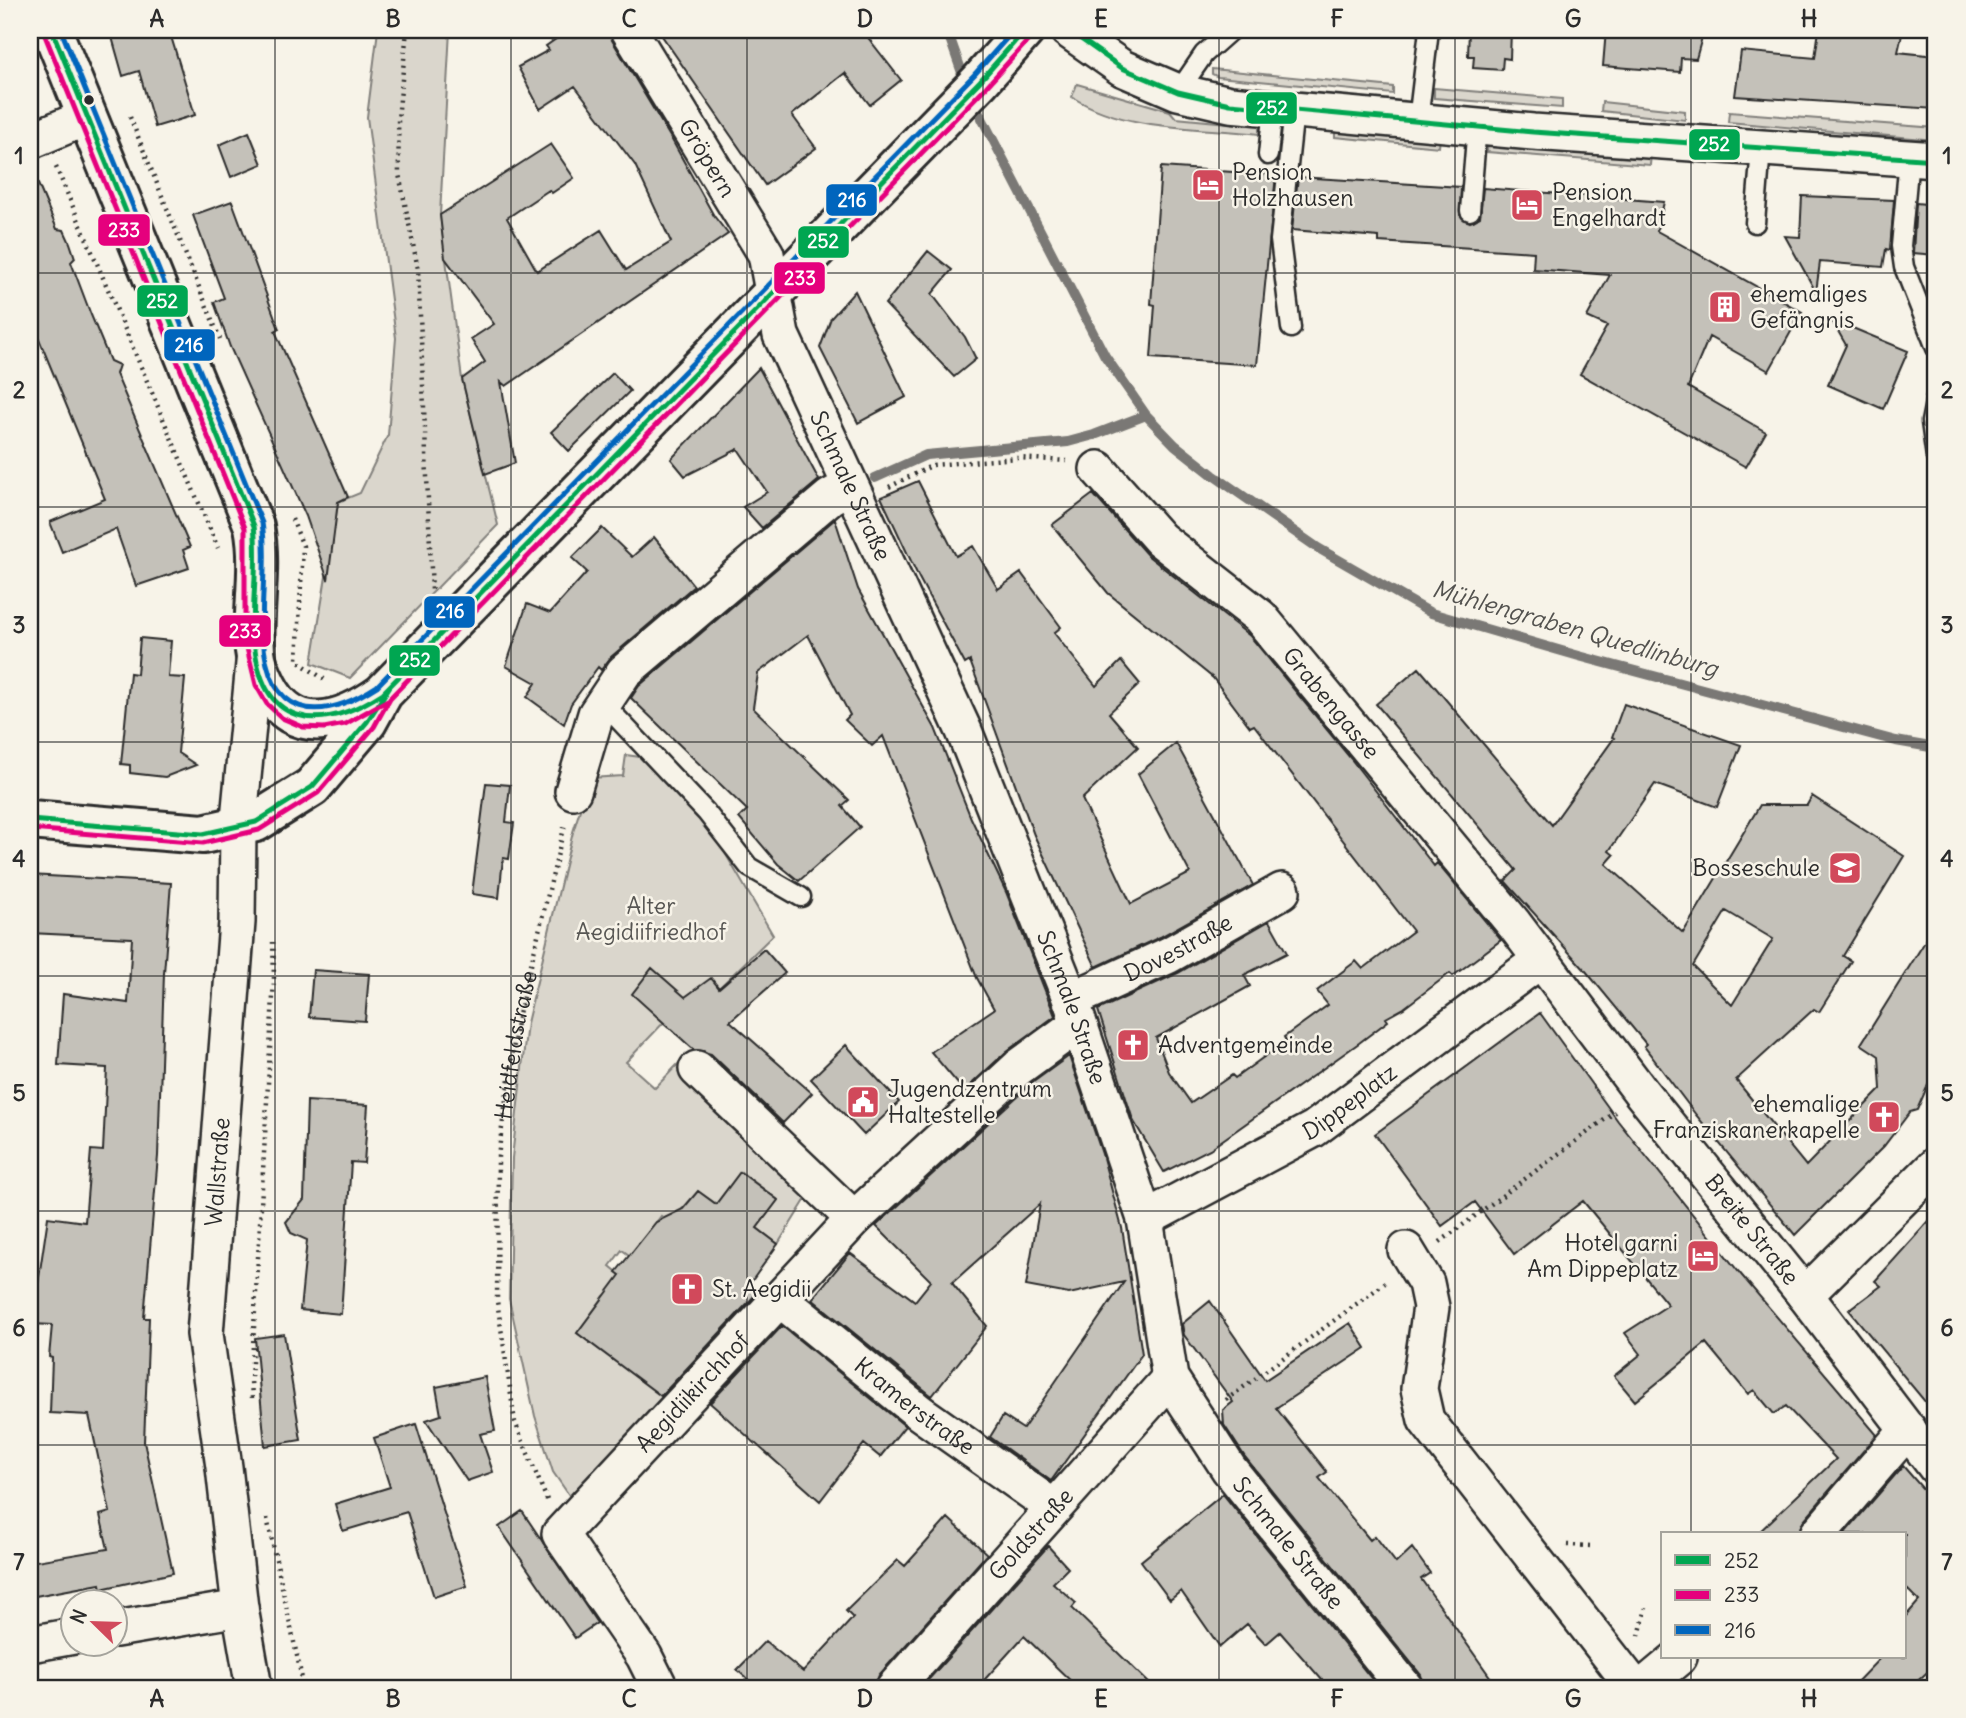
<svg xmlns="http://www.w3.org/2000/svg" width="1966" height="1718" font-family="Delius,sans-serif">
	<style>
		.green { fill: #dad6cc; stroke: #82807c; stroke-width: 2 }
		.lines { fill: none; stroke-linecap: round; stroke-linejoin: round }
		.stream { stroke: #7a7874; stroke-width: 10 }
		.building { fill: #c4c1b9; stroke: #2b2b2b; stroke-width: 2; fill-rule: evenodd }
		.service-casing { stroke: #2b2b2b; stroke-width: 23 }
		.minor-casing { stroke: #2b2b2b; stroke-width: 40 }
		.secondary-casing { stroke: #2b2b2b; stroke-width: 44 }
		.path { stroke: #2b2b2b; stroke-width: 4.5; stroke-dasharray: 2 5; stroke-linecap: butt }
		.service { stroke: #f7f3e8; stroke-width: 18 }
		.minor { stroke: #f7f3e8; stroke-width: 35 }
		.secondary { stroke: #f7f3e8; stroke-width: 38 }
		.bus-1-casing { stroke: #f7f3e8; stroke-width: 10 }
		.bus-2-casing { stroke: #f7f3e8; stroke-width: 10 }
		.bus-3-casing { stroke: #f7f3e8; stroke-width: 10 }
		.bus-1 { stroke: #00a651; stroke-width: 5 }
		.bus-2 { stroke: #e5007d; stroke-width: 5 }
		.bus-3 { stroke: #0065bd; stroke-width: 5 }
		.grid { fill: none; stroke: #2b2b2b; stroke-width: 2; stroke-opacity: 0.55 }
		.bus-dot { fill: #2b2b2b; stroke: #f7f3e8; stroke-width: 2.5 }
		.labels { text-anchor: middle; stroke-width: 5; stroke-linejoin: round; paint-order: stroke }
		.street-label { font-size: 23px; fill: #2b2b2b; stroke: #f7f3e8 }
		.poi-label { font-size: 23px; fill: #2b2b2b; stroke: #f7f3e8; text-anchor: start }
		.park-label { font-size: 23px; fill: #575653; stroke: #f7f3e8 }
		.water-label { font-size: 24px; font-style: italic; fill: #53524f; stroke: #f7f3e8 }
		.line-badge { stroke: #f7f3e8; stroke-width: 2.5 }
		.badge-label { font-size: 19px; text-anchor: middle; font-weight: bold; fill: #fff }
		.neatline { fill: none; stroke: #2b2b2b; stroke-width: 2.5 }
		.grid-label { font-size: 23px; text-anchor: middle; font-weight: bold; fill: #2b2b2b }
	</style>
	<rect width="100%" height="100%" fill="#f7f3e8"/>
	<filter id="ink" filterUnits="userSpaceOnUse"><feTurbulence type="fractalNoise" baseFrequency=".0143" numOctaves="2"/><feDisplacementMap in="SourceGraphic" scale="14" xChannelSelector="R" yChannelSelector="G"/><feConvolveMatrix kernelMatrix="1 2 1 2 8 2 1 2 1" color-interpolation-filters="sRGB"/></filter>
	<g filter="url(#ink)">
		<path class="green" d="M378,30H450L440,215L462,379L498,525L350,678L312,663L338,502L360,493L388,435L396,338L367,117Z
			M1212,69L1393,87V94L1218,77L1212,74Z
			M1077,84L1170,111L1176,118L1259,126V134C1196,127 1126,131 1072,97Z
			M1434,88L1562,99V108L1434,98Z
			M1602,102L1685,111V120L1601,111Z
			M1729,112L1936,128V140L1728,122Z
			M1335,127L1440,138L1439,147L1335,137Z
			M1488,141L1651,154L1650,165L1487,152Z
			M626,755L640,757L708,824L773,935L719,988L667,1019L626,1062L655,1088L680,1062L814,1186L778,1244L757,1228L778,1200L741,1172L716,1204L698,1191L670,1223L661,1216L652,1228L640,1263L622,1250L610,1266L627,1280L604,1296L577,1333L662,1397L571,1498L553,1472L535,1416L509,1299L512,1158L527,1023L573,832L590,778L623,776Z"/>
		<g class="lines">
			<path class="stream" d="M947,30L966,84
				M972,99L1105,356L1146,415L1175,445L1213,475L1318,548L1431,613L1579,656L1896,741L1936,748
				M875,478L926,455L1068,442L1094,435L1146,415"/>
		</g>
		<path class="building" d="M110,30H169L195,115L155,127L139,71L123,76Z
			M569,30H609L612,40L672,140L714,216L728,234L506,386L501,382L515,463L485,474L462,379L485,362L471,339L494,324L445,258L440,215L551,144L574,178L552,193L549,190L507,218L537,271L601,230L626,270L671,242L635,165L575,86L540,109L518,67L549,50L546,46Z
			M658,30H862L901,80L870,105L845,73L792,115L816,148L765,185Z
			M1469,30H1511L1510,59L1503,58L1502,70L1473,68L1474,56H1468Z
			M1606,30H1704L1696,59L1681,58L1680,72L1603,66Z
			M1819,30H1903L1898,52L1936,56V109L1735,96L1741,51L1815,58Z
			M249,132L262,164L231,177L219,145Z
			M30,165L57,229L64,230L70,243L75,258L71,262L91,315L110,361L119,365L116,374L190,547L183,550L189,568L136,586L116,529L62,552L50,522L105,499L30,317Z
			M1161,167L1276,175L1257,365L1151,358L1155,305L1151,304Z
			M1298,177L1461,187L1460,215L1470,222L1480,217L1483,188L1664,202L1657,231L1802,312L1769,371L1709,337L1688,387L1766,432L1746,467L1580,374L1607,326L1587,317L1610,275L1533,269L1534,252L1379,242V237L1292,230Z
			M1802,196L1894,200L1890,250L1886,249L1883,267L1820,262L1816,292L1785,236L1800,237Z
			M232,201L279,329L275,331L348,497L338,502L328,580L306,516L230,347L214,302L224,298L193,215Z
			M1916,203L1936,205V255L1913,253Z
			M928,251L952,270L932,294L965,337L976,359L954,377L885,304Z
			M855,291L906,397L858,423L820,348L831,318Z
			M1831,319L1908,351L1883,409L1828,385L1846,345Z
			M759,368L819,480L762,528L743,507L767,492L738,449L685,476L671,459Z
			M613,373L630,391L569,451L551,432Z
			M918,481L956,556L973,546L998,589L1021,573L1061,627L1054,633L1096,686L1121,661L1140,684L1109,713L1138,747L1082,799L1131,904L1190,873L1138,774L1176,743L1253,885L1160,937L1096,967L1034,835L970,661L965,664L919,578L881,497Z
			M1093,494L1147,555L1250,636L1351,759L1434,866L1437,863L1501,940L1453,976L1450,973L1404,1008L1386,1018L1388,1021L1359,1043L1210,1149L1164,1172L1133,1120L1098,1010L1178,973L1269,921L1287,953L1244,975L1250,986L1156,1038L1169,1072L1191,1103L1232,1075L1235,1078L1286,1041L1284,1037L1328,1005L1317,991L1356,961L1363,969L1413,931L1254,725L1250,727L1213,678L1108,593L1052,525Z
			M835,519L858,589L935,728L971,818L1006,892L1055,1016L1007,1051L964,1091L931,1052L994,1009L977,978L883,736L872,746L845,720L850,715L808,635L758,673L753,708L849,800L842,806L860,827L799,881L778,864L739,818L747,810L631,698L639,686Z
			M602,528L632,557L654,537L694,586L611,657L601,670L598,667L571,704L564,724L527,697L536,683L506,666L527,604L550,613L587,572L572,558Z
			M140,638L171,641L168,677L185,678L178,753L196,765L165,777L130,773V765L121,764L130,673L137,674Z
			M1419,668L1552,825L1614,738L1612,737L1624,704L1741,745L1717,807L1655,784L1609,851L1614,855L1606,864L1683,933L1760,805H1807L1812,796L1904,856L1843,956L1851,961L1819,1012L1814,1009L1736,1080L1806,1166L1881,1089L1879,1056L1861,1044L1936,924V1091L1928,1085L1917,1110L1910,1112L1884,1146L1795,1235L1696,1115L1644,1046L1646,1044L1585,970L1505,881L1516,870L1376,704ZM1726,911L1773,939L1732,1005L1693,966Z
			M486,783L510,785L506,822L514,823L509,859L503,858L499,898L472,894Z
			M30,875L171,883L164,973L158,1156L144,1318H149L144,1442L173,1573L101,1589L100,1584L30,1597V1562L108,1549L100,1515L110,1512L89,1415L50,1413L52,1358L49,1357L52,1325L32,1324L48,1217L85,1222L91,1150L103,1151L107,1068L58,1065L63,994L128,1003L132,938L30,933Z
			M764,949L785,973L730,1021L812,1093L783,1123L711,1054L694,1050L632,994L652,968L685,997L711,978L719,988Z
			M313,970L369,974L365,1021L309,1017Z
			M1540,1013L1618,1121L1738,1271L1877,1435L1803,1521L1798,1534H1757L1836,1459L1786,1406L1774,1414L1754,1390L1748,1394L1706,1343L1635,1401L1614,1376L1641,1354L1625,1333L1668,1305L1583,1201L1514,1254L1475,1202L1442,1226L1375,1134Z
			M846,1045L899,1102L864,1135L811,1079Z
			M1069,1056L1102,1154L1122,1228L1142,1354L1051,1481L990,1437L1003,1416L1023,1429L1124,1282L1069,1294L1026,1286L1040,1204L952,1283L987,1326L932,1396L812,1299L850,1253L915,1301L931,1281L876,1226L1032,1083Z
			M307,1101L368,1105L364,1163L351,1162L341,1314L300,1310L307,1240L291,1233L286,1222L304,1200Z
			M740,1172L778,1200L757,1228L778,1244L749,1285L758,1292L661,1396L577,1333L620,1275L616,1272L656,1222L683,1209L698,1191L716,1204Z
			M1936,1213V1415L1849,1310L1881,1286L1875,1281Z
			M1210,1301L1265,1380L1350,1323L1366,1348L1276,1408L1327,1472L1319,1478L1370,1540L1375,1536L1396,1563L1412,1548L1430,1573L1421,1579L1498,1688H1425L1421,1675L1245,1457L1224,1425L1223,1410L1233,1402L1184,1335L1182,1324Z
			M782,1326L905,1426L880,1457L864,1444L820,1501L710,1403Z
			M284,1334L301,1440L265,1446L255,1338Z
			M485,1377L495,1431L480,1434L493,1472L467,1481L426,1420L441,1415L436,1387Z
			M416,1424L467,1586L434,1597L407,1512L343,1531L335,1504L390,1487L374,1438Z
			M1903,1466L1936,1504V1664L1910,1688H1851L1881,1657H1905V1617L1919,1601L1905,1587V1534H1844Z
			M1223,1494L1379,1688H1329L1280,1632L1266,1644L1247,1624L1220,1647L1181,1591L1170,1600L1141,1561Z
			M522,1511L597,1623L575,1638L499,1527Z
			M948,1518L987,1554L879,1675L874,1688H758L737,1670L765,1641L803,1672L853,1618L846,1611L898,1560L905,1566Z
			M1048,1546L1068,1568L1053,1583L1076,1603L1072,1608L1154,1688H1078L1024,1636L977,1688H921Z"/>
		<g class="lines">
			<defs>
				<path id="service" d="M1178,92L1204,54L1231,30
					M1418,121L1429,30
					M1268,155L1273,108
					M1909,158L1901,246L1904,267L1936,348
					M1470,211L1477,125
					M1755,223L1761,148
					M1291,328L1280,240L1294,110
					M1936,397L1931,422L1936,457
					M602,702L706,812L749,867L801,897"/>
				<g id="minor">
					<path id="s2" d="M629,30L766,254L781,335L964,731L1071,1000L1145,1219L1170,1378L1229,1469L1405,1688"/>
					<path d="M1068,30L1122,68L1178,92L1230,104L1533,132L1936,160"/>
					<path d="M30,141L87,117"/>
					<path id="s3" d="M1098,469L1160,539L1260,617L1514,924L1641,1092L1805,1295L1936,1467"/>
					<path d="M573,791L596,714L624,672L830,497L850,486"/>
					<path id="s4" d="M1071,1000L1169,955L1282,891"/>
					<path d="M697,1069L854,1219"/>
					<path id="s5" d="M1145,1219L1314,1129L1539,961"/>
					<path d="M1406,1250L1426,1283L1431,1307L1419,1389L1426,1420L1635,1688"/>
					<path d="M1805,1295L1936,1165"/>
					<path id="s6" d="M780,1299L919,1412L1053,1507"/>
					<path d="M1818,1534L1908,1429"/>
					<path d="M116,1629L240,1608"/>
					<path d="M30,1644L74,1636"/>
					<path id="s7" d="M254,1688L240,1608L224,1467L205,1334L237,922L238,829L255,653"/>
					<path id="s8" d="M660,1688L644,1656L560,1534L854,1219L1019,1067L1078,1024"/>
					<path id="s9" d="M894,1688L1170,1378"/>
					<path d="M1642,1688L1679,1657"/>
				</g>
				<path id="secondary" d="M52,30L254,526C262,567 252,609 255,651C256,662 262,676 267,686C294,739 343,722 382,694
					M30,820L203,834L256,822L312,787L367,722L383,693L980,81L1025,30"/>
			</defs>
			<use href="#service" class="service-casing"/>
			<use href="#minor" class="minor-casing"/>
			<use href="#secondary" class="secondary-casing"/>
			<g class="path">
				<path d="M407,30L398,119L399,174L418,269L432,592"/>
				<path d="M130,117L220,339"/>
				<path d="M56,167L218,548"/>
				<path d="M889,487L933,465L1018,458L1067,461"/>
				<path d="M292,519L303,546L297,661L327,681"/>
				<path d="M1440,1242L1615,1112"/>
				<path d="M252,1398L251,1380L274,979L273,942"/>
				<path d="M1226,1400L1385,1283"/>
				<path id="s1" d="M547,1500L515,1422L497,1301L498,1156L517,1022L565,824"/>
				<path d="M267,1518L304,1688"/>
				<path d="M1567,1545L1592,1546"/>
				<path d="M1639,1636L1646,1608"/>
			</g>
			<use href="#service" class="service"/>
			<use href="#minor" class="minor"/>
			<use href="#secondary" class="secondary"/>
			<defs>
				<path id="bus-1" d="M52,30L254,526C259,564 251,602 254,640C261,727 318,735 383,693L980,81L1025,30
					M1068,30L1122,68L1178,92L1230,104L1533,132L1936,160
					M30,820L203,834L256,822L312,787L367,722L390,686"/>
				<path id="bus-2" d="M44,33L245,528V640L256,685L267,704L282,718L303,727L324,728L345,724L388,700
					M30,829L203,843L259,830L318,793L374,727L390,698L986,87L1032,36"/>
				<path id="bus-3" d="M61,30L262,523C268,561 260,599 263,637C268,717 317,725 377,686L974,75L1014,30"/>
			</defs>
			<use href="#bus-1" class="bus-1-casing"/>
			<use href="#bus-2" class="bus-2-casing"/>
			<use href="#bus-3" class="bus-3-casing"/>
			<use href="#bus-1" class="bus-1"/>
			<use href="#bus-2" class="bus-2"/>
			<use href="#bus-3" class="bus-3"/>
		</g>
	</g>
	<path class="grid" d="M275,30V1688M511,30V1688M747,30V1688M983,30V1688M1219,30V1688M1455,30V1688M1691,30V1534M30,273H1936M30,507H1936M30,742H1936M30,976H1936M30,1211H1936M30,1445H1936M1691,1657V1688"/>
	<defs>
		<symbol id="hotel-square" viewBox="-11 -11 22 22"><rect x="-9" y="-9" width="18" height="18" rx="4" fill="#d1495b" stroke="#f7f3e8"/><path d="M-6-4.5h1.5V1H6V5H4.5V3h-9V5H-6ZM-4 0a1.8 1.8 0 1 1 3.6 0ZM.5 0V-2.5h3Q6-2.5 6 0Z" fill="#fff"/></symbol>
		<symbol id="building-square" viewBox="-11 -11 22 22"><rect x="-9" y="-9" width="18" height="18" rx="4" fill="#d1495b" stroke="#f7f3e8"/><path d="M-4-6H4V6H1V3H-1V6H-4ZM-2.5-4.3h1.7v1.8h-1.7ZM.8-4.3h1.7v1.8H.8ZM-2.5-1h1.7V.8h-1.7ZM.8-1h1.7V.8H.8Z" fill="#fff"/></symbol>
		<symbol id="school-square" viewBox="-11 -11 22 22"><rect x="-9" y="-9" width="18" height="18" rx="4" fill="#d1495b" stroke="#f7f3e8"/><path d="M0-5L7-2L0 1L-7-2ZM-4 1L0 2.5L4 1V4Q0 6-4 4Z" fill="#fff"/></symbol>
		<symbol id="church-square" viewBox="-11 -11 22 22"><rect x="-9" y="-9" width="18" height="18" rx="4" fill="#d1495b" stroke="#f7f3e8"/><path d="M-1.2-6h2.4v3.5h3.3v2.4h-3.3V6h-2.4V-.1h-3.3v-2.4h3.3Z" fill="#fff"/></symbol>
		<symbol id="civic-square" viewBox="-11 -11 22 22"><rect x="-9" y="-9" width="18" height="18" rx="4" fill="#d1495b" stroke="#f7f3e8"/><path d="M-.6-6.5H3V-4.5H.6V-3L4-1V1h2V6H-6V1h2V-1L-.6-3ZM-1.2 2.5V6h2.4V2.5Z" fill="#fff"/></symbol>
	</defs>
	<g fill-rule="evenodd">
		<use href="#hotel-square" x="1189" y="166" width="38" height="38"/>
		<use href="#hotel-square" x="1508" y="186" width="38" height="38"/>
		<use href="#building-square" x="1706" y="288" width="38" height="38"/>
		<use href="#school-square" x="1826" y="849" width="38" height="38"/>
		<use href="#church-square" x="1114" y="1026" width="38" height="38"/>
		<use href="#civic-square" x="844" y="1083" width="38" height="38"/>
		<use href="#church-square" x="1865" y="1098" width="38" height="38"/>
		<use href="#hotel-square" x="1684" y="1237" width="38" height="38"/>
		<use href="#church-square" x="668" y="1270" width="38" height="38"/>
	</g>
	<circle class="bus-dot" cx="89" cy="100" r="6"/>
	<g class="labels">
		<g class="street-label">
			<text dy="8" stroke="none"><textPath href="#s2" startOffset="150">Gröpern</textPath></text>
			<text dy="8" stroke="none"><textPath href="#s2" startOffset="511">Schmale Straße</textPath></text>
			<text dy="8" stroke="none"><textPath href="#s3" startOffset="332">Grabengasse</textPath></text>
			<text dy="8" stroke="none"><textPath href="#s4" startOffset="119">Dovestraße</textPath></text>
			<text dy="8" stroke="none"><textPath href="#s2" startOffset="1078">Schmale Straße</textPath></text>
			<text dy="8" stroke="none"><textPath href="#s1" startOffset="464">Heidfeldstraße</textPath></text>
			<text dy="8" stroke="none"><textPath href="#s5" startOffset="236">Dippeplatz</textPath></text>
			<text dy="8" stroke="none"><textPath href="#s7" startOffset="520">Wallstraße</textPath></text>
			<text dy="8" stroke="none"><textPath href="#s3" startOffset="1006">Breite Straße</textPath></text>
			<text dy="8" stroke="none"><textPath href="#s8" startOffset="378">Aegidiikirchhof</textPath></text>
			<text dy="8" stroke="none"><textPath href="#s6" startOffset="172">Kramerstraße</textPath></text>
			<text dy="8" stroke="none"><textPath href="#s9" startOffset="206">Goldstraße</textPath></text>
			<text dy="8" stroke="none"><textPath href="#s2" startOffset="1666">Schmale Straße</textPath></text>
		</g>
		<g class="poi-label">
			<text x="1232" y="180">Pension<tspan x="1232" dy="26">Holzhausen</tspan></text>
			<text x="1552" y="200">Pension<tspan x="1552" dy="26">Engelhardt</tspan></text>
			<text x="1750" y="302">ehemaliges<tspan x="1750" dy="26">Gefängnis</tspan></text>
			<text x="1820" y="876" text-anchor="end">Bosseschule</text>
			<text x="1158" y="1053">Adventgemeinde</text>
			<text x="888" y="1097">Jugendzentrum<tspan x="888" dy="26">Haltestelle</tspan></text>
			<text x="1860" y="1112" text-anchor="end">ehemalige<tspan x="1860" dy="26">Franziskanerkapelle</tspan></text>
			<text x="1678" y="1251" text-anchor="end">Hotel garni<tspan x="1678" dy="26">Am Dippeplatz</tspan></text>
			<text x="712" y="1297">St. Aegidii</text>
		</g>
		<g class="park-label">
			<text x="651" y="914">Alter<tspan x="651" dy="26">Aegidiifriedhof</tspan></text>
		</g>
		<g class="water-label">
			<text transform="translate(1575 629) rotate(16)" y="8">Mühlengraben Quedlinburg</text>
		</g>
	</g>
	<g class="line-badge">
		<rect x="1245" y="91" width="53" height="34" rx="7" fill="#00a651"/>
		<rect x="1688" y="128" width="53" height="33" rx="7" fill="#00a651"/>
		<rect x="825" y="183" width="53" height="34" rx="7" fill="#0065bd"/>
		<rect x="97" y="213" width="54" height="34" rx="7" fill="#e5007d"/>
		<rect x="797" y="225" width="53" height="34" rx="7" fill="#00a651"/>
		<rect x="773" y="261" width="53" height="34" rx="7" fill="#e5007d"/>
		<rect x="136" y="284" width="53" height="34" rx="7" fill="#00a651"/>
		<rect x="163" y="328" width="53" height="34" rx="7" fill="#0065bd"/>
		<rect x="423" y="595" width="53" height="34" rx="7" fill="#0065bd"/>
		<rect x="218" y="614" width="54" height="34" rx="7" fill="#e5007d"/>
		<rect x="388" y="644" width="53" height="33" rx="7" fill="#00a651"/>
	</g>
	<g class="badge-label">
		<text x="1272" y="115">252</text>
		<text x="1714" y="151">252</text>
		<text x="852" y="207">216</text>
		<text x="124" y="237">233</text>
		<text x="823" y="248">252</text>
		<text x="800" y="285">233</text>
		<text x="162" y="308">252</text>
		<text x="189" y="352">216</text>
		<text x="450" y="618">216</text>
		<text x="245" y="638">233</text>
		<text x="415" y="667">252</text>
	</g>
	<rect width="1966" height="1718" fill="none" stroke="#f7f3e8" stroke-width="77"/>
	<rect x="1661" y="1532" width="245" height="126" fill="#f7f3e8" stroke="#a5a39c" stroke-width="2"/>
	<rect x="1675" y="1555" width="35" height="10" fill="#00a651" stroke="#a5a39c" stroke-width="2"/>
	<text x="1724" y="1568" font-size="21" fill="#2b2b2b">252</text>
	<rect x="1675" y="1590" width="35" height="10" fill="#e5007d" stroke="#a5a39c" stroke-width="2"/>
	<text x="1724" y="1602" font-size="21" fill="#2b2b2b">233</text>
	<rect x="1675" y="1625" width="35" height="10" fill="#0065bd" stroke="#a5a39c" stroke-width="2"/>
	<text x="1724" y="1638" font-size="21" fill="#2b2b2b">216</text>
	<g transform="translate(94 1623) rotate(293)"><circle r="33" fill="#f7f3e8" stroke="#a5a39c" stroke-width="2"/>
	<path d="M0-5L12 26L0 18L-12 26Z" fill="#d1495b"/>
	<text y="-10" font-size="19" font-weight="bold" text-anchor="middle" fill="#2b2b2b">N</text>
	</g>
	<rect x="38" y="38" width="1889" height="1642" class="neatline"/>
	<g class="grid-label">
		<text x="157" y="27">A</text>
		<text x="393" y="27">B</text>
		<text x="629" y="27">C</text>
		<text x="865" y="27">D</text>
		<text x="1101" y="27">E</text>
		<text x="1337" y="27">F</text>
		<text x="1573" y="27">G</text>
		<text x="1809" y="27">H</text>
		<text x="19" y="164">1</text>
		<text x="1947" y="164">1</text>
		<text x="19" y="398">2</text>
		<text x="1947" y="398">2</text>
		<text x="19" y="633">3</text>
		<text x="1947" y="633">3</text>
		<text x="19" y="867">4</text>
		<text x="1947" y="867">4</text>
		<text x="19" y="1101">5</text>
		<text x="1947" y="1101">5</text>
		<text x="19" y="1336">6</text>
		<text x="1947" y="1336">6</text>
		<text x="19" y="1570">7</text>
		<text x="1947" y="1570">7</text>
		<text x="157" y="1707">A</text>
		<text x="393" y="1707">B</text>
		<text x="629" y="1707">C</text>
		<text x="865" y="1707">D</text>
		<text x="1101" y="1707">E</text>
		<text x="1337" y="1707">F</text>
		<text x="1573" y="1707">G</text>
		<text x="1809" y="1707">H</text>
	</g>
</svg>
